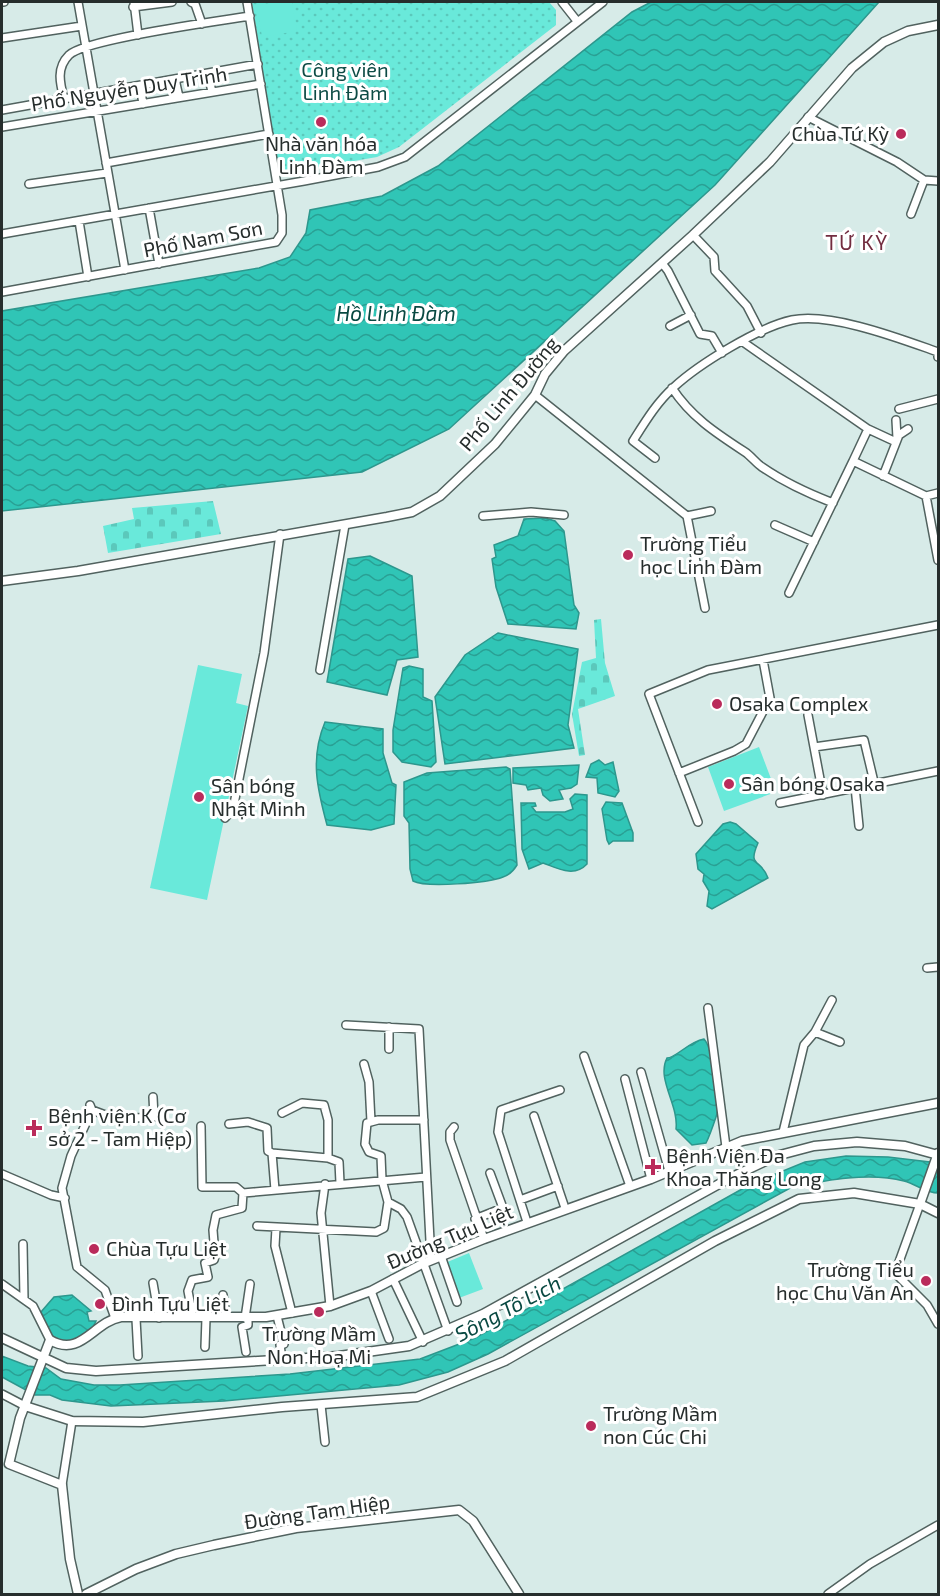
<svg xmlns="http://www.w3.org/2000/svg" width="940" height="1596" font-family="'Exo 2',sans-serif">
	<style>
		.grass { fill: url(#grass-dots) }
		.cemetery { fill: url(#cemetery-stones) }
		.pitch { fill: #69e9da }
		.water { fill: url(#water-waves); stroke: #2d978d; stroke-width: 1.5 }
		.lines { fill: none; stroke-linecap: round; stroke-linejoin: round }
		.minor-casing { stroke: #51625f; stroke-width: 10 }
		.tertiary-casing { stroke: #51625f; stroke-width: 11 }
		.minor { stroke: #fff; stroke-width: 7 }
		.tertiary { stroke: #fff; stroke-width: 8 }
		.poi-dot { fill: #ba2b5b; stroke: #fff; stroke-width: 2 }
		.labels { text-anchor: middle; stroke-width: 6; stroke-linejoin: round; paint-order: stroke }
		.park-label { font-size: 20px; fill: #0d4b45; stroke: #fff }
		.street-label { font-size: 20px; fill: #262d2c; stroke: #fff }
		.poi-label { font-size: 20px; fill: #262d2c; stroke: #fff; text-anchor: start }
		.neighbourhood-label { font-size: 21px; letter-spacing: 1.5px; fill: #722c3f; stroke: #fff }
		.water-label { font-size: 21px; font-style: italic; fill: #094942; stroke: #fff }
	</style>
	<defs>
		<pattern id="grass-dots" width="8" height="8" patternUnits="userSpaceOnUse" patternTransform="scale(1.5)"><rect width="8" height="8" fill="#69e9da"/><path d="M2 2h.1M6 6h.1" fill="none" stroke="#5bc8bb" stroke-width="1.8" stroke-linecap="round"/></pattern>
		<pattern id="cemetery-stones" width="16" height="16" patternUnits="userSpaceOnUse" patternTransform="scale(1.5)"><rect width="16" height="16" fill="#69e9da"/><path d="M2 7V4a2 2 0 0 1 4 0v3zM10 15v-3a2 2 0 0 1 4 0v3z" fill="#5bc8bb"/></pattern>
		<pattern id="water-waves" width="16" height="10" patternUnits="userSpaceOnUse" patternTransform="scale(1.5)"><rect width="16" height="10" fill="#30c5b6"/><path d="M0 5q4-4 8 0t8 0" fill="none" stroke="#29a094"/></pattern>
	</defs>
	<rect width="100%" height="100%" fill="#d7ebe8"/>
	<path class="grass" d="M252,2H549L556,10V25L399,147L377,157L279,174Z"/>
	<path class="cemetery" d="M213,501L221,534L108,553L103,526L134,519L132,508Z
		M601,619L605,663L615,696L578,709L585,755L579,756L572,714L582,662L596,658L594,620Z"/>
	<path class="pitch" d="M277,2H292L297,31L262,37L257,5Z
		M198,665L242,674L236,703L248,706L207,900L150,888Z
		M759,747L776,792L724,811L708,767Z
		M469,1253L483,1289L459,1298L445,1263Z"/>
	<path class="water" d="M651,2H879L715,185L449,429L362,472L2,511V311L259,268L290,257L306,233L310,210L382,196L438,166L632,12Z
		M545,518L555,521L564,531L574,605L579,613L576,629L508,624L496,587L492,559L496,557L494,545L518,536L524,519Z
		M370,556L412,576L418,657L397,660L387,695L327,682L348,559Z
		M498,633L578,649L568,725L574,748L445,764L435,697L465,655Z
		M409,666L423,669V697L432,701L436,762L431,767L402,762L393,752V730L403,668Z
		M325,722L383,729V753L392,783L396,785L394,824L371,830L327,825C317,788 310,758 325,722Z
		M599,760L605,765L613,762L619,791L615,797L598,793L597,778L586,777L591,764Z
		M579,765L577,784L571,788L559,790L563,799L550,801L543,795L541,788L528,790L526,785L513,783V768Z
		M506,767L510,769L517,865C514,870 509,875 503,877C488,883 426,888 413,881L410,869L409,823L404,816V782L427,773Z
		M575,794L587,795V864C574,878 557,868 543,863L529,869L522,849L521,803H535L536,806L532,807L536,812H565L573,809L570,799Z
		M606,802L622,803L633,833V841H613L609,844L607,840L602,809Z
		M730,822L736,824L758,843C747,868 761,858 768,878L712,909L707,906L709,891L703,881L704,874L698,869L696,854L723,824Z
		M704,1039C713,1049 721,1104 716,1117C713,1126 710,1135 706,1143L692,1145L676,1129C679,1105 656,1079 667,1058C676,1058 688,1042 704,1039Z
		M846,1156L888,1157L938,1163V1193C926,1193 916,1184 904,1181C869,1172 827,1180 792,1187L488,1354L448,1372L399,1385L224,1401L111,1406L62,1400L50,1395H35L2,1377V1356L28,1366L46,1368L61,1379L94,1385H120L290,1374L420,1359L475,1338L751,1184L805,1162Z
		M72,1295L91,1311L87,1312L89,1321H96L92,1329L71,1345L51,1338L41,1312L54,1297Z"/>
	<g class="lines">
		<defs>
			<path id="minor" d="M2,2H4
				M78,2L125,270
				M134,2L138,35
				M191,2L195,4L202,24
				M562,2L577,21
				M133,7L172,2
				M2,38L82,26
				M208,74L212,92
				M175,79L179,97
				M140,86L143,104
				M64,99C60,83 56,68 69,55C85,39 219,21 250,16
				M2,110L258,64
				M808,117L897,162L924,180L938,181
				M2,127L261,84
				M106,163L269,134
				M29,184L107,173
				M149,208L159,264
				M911,214L924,180
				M79,221L88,277
				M2,234L304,181L378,167L405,157L603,2
				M693,235L714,257L715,271L747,306L761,333
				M662,263L668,271L700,334L712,336L722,353
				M2,292L276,242L282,233V215L247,2
				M670,326L691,315
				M743,342L868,429L896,442
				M672,388C691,417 716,433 745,452C751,456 756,463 762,467C785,483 807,493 833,503
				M535,395L687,516L705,608
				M899,409L938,399
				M896,420L897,438
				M868,429L853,461L926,496L938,493
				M655,458L633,441C645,422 657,402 674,387C699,364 759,327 792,320C831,312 901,339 938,352V357
				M883,476L899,435L908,429
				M926,496L938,560
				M483,516L531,512L564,515
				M687,516L711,511
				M775,525L814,542
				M789,593L853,461
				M320,670L345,525
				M808,715L823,795
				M814,747L864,740L874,782
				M679,773L734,751L746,744L770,698L763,660
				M855,787L859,826
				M780,803L938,771
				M225,818L233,809L264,653L280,534
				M698,822L649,694L708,670L938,625
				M927,968L938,967
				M708,1008L726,1147
				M346,1025L419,1029L431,1260
				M815,1032L840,1042
				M389,1049V1027
				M584,1056L630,1186
				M364,1064L369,1082L371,1122
				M641,1072L669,1171
				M625,1079L651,1179
				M90,1105L92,1110L116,1119L154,1117L153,1097
				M92,1110L71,1156L62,1188L77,1267L105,1290L115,1318
				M282,1113L302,1103L324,1105L328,1120V1158
				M534,1116L565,1208
				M424,1120H378L367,1123L365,1144L369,1152L381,1156L382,1180L388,1202L401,1209L407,1217L448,1331
				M229,1124L248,1122L267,1128L268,1151L272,1153L275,1190
				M201,1126L202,1187H236L243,1193L426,1177
				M454,1127L450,1132V1140L484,1239
				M783,1132L804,1045L815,1032L832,1000
				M272,1153L328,1158L339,1162L340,1183
				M2,1174L51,1195L65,1198
				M325,1184L321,1213L330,1306
				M520,1200L558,1186
				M920,1204L895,1273L927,1305L938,1324
				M475,1219L503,1208L490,1173
				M527,1222L498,1132L501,1110L560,1090
				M257,1226L376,1232L384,1228L388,1202
				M276,1228L275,1246L292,1313
				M23,1244L24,1299
				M441,1256L457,1302
				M393,1279L423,1342
				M153,1283L159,1318
				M2,1284L33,1306L50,1340
				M371,1291L389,1339
				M223,1295L226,1317
				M277,1316L284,1344L280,1345L282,1359
				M193,1317L188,1291L192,1280L208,1277L205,1263L214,1260L215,1256L213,1230L216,1215L242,1208L243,1193
				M245,1318L250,1284
				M136,1319L138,1356
				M205,1347L206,1318
				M246,1352L242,1327L248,1325V1318
				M2,1394L25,1406
				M321,1405L325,1442
				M62,1485L72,1421
				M828,1594L870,1564L938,1525"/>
			<path id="tertiary" d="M2,581L78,571L387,517L412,512L440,496L495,444L535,395L545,374L564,351L693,235L770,162L852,68L884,42L908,31L938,25
				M920,1204L938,1153
				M2,1338L66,1368L96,1371L339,1356L409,1346L483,1314L730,1178L776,1156L814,1146L857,1142L905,1146L938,1155
				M25,1406L72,1421L143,1422L282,1407L417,1397L505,1361L715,1241L799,1199L854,1193L920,1204L938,1213
				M78,1594L70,1559L62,1485L9,1464L20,1418L50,1340C81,1358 93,1322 121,1317H266L330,1306L371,1291L422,1264L484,1239L651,1179L742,1141L938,1103
				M86,1594L136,1569L176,1554L214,1545L296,1528L459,1510L473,1521L519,1594"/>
		</defs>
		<use href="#minor" class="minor-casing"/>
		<use href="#tertiary" class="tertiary-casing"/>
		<use href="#minor" class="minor"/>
		<use href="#tertiary" class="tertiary"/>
	</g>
	<g class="poi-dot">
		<circle cx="321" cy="122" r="6"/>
		<circle cx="901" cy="134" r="6"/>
		<circle cx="628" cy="555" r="6"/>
		<circle cx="717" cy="704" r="6"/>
		<circle cx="729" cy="784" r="6"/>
		<circle cx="199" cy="797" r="6"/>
		<path d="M31 1119h6v6h6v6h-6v6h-6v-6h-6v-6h6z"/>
		<path d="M650 1158h6v6h6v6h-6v6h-6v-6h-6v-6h6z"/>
		<circle cx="94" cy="1249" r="6"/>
		<circle cx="926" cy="1281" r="6"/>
		<circle cx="100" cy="1304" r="6"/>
		<circle cx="319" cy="1312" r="6"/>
		<circle cx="591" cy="1426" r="6"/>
	</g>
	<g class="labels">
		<g class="park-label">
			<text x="345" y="77">Công viên<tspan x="345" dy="23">Linh Đàm</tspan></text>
		</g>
		<g class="street-label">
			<text transform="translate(129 89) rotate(-9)" y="7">Phố Nguyễn Duy Trinh</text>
			<text transform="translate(203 239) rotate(-11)" y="7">Phố Nam Sơn</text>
			<text transform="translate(509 394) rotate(-50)" y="7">Phố Linh Đường</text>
			<text transform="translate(450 1237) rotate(-23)" y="7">Đường Tựu Liệt</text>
			<text transform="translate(317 1512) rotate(-8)" y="7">Đường Tam Hiệp</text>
		</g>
		<g class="poi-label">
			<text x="889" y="141" text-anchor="end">Chùa Tứ Kỳ</text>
			<text x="321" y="151" text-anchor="middle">Nhà văn hóa<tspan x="321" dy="23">Linh Đàm</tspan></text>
			<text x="640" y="551">Trường Tiểu<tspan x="640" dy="23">học Linh Đàm</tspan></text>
			<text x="729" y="711">Osaka Complex</text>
			<text x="741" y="791">Sân bóng Osaka</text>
			<text x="211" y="793">Sân bóng<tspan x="211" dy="23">Nhật Minh</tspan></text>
			<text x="48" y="1123">Bệnh viện K (Cơ<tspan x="48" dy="23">sở 2 - Tam Hiệp)</tspan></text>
			<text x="666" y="1163">Bệnh Viện Đa<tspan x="666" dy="23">Khoa Thăng Long</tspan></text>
			<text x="106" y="1256">Chùa Tựu Liệt</text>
			<text x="914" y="1277" text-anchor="end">Trường Tiểu<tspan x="914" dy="23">học Chu Văn An</tspan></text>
			<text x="112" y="1311">Đình Tựu Liệt</text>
			<text x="319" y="1341" text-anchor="middle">Trường Mầm<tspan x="319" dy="23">Non Hoạ Mi</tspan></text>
			<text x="603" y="1421">Trường Mầm<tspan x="603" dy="23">non Cúc Chi</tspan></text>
		</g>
		<g class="neighbourhood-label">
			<text x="857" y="250">TỨ KỲ</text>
		</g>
		<g class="water-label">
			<text x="396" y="321">Hồ Linh Đàm</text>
			<text transform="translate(508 1309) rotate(-28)" y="7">Sông Tô Lịch</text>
		</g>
	</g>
	<rect width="940" height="1596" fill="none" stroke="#262d2c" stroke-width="6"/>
</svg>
